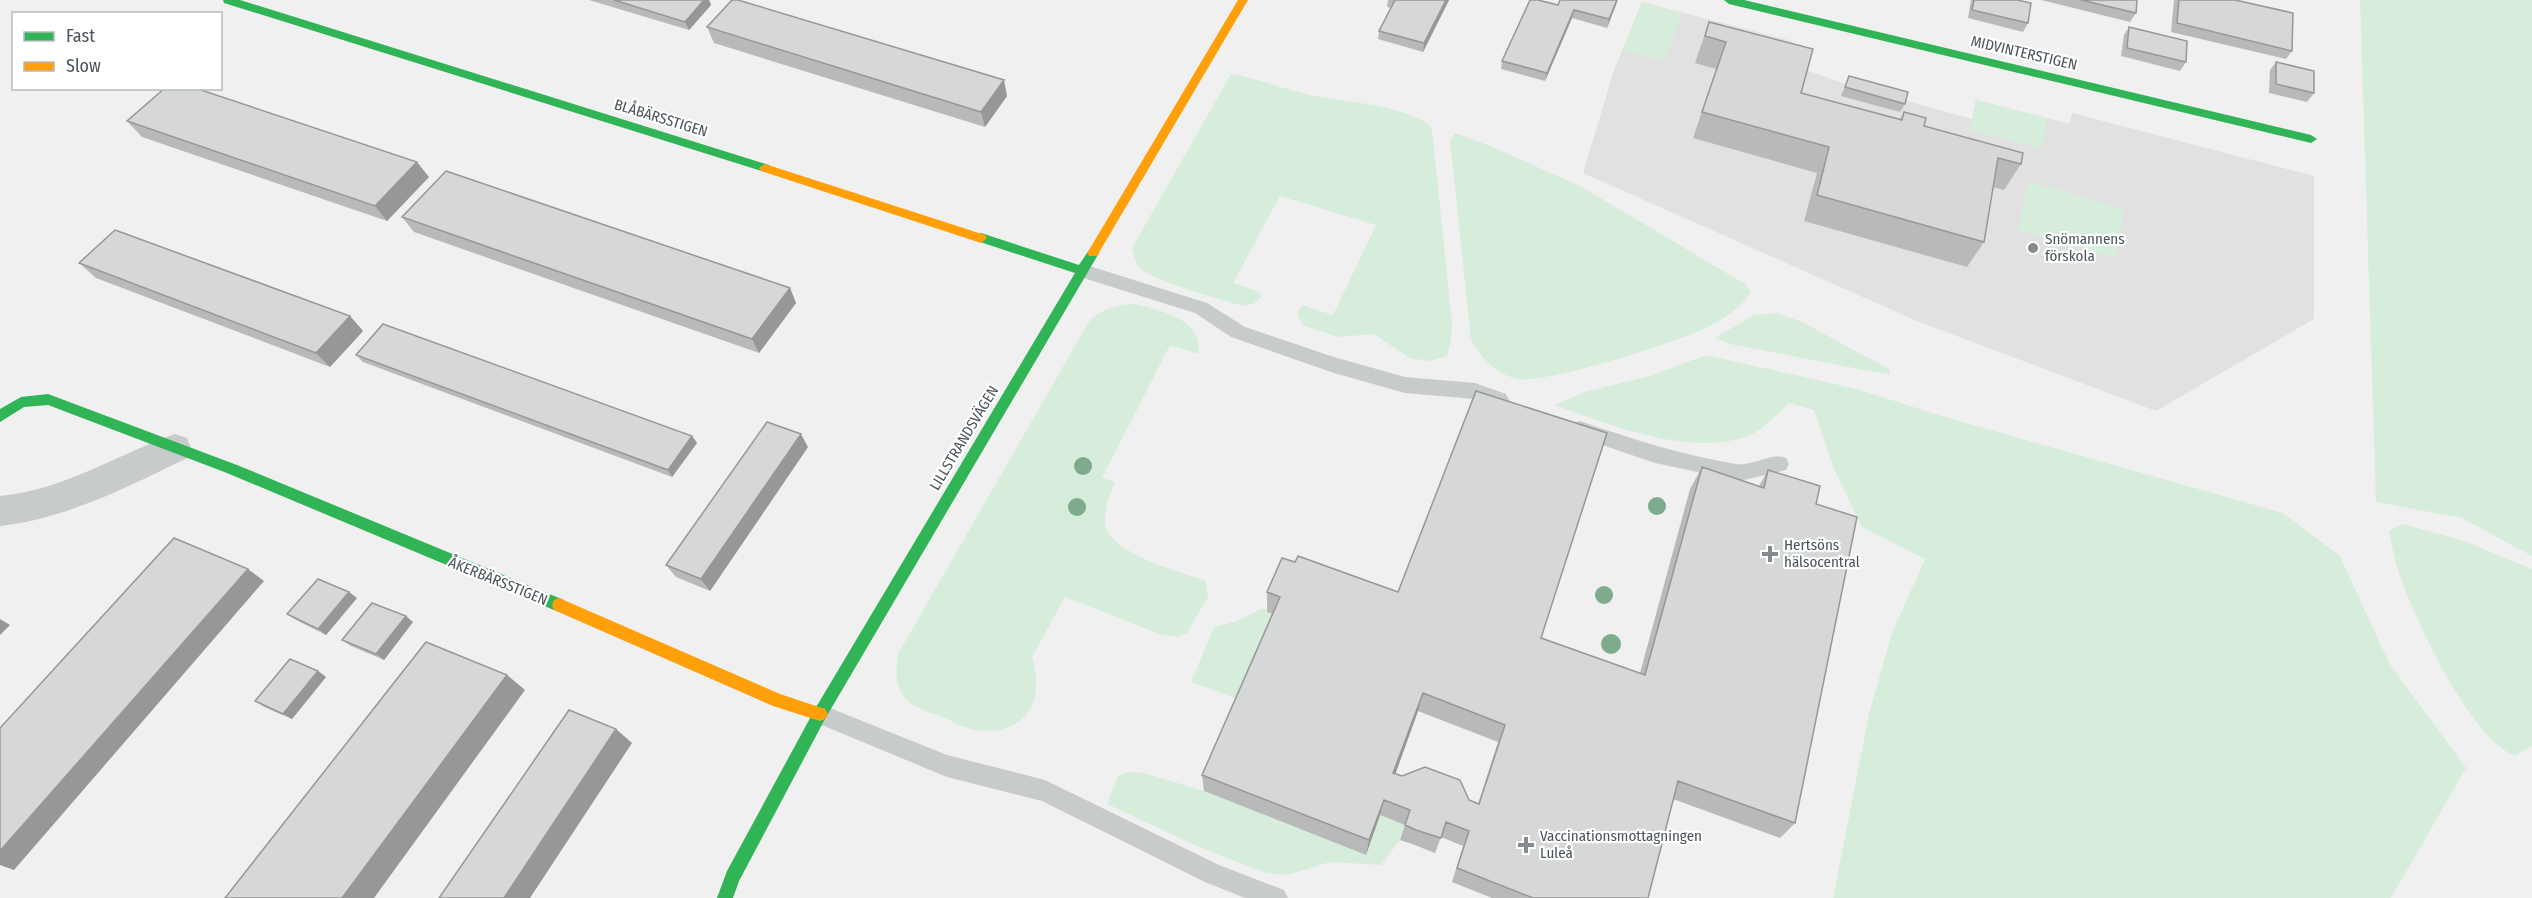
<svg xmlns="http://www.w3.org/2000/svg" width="2532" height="898" font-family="'Fira Sans Condensed',sans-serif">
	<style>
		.education { fill: #e2e1e1 }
		.green { fill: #d7eddb }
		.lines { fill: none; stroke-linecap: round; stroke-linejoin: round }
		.lane { fill: #c8cbcb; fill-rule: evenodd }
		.street { fill: #c8cbcb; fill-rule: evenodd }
		.fast { fill: #30b455; fill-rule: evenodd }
		.slow { fill: #ff9f0a; fill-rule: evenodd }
		.tree { fill: #7eab8c }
		.wall { fill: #b8baba; fill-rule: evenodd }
		.shaded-wall { fill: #969797 }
		.building { fill: #d6d8d8; stroke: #969797; stroke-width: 1.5; fill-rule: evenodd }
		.poi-dot { fill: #838b8e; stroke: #fff; stroke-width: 2 }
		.labels { text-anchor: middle; stroke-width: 4.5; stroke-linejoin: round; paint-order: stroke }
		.street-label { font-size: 15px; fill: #49555a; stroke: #fff }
		.poi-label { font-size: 15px; fill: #49555a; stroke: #fff; text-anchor: start }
	</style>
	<rect width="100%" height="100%" fill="#f0f0f0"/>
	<path class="education" d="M1642,2L1792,41L1803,69L1845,84L1972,119L1976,100L2070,124L2072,113L2314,176V319L2156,411L1917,321L1583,173L1614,70Z"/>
	<path class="green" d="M2360,0H2532V556L2462,518L2376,502Z
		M1642,2L1682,13L1665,61L1622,50Z
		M1231,74C1256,78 1278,87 1302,93C1343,103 1390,102 1427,123L1432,129L1452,323L1451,341L1447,356L1429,361L1410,358L1374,334L1338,337L1304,326L1297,315L1302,305L1333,315L1376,225L1280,196L1233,283L1260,292L1261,297L1253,304L1243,306C1220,299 1158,283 1141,269C1135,264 1134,256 1132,248Z
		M1976,100L2047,118L2042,149L1970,130Z
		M1455,133L1495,148L1582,187L1745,284L1751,291C1742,308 1723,319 1706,328C1678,342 1546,384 1519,379C1496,375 1482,359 1471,340L1450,140Z
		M2028,181L2124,209L2116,259L2018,230Z
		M1136,304C1163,312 1202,318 1199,354L1170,345L1102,478L1115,482C1110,495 1102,513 1106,527C1116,556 1179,571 1206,581L1208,597L1187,633L1176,637L1162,635L1065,597L1032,657C1046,701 1026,736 976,730C965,729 952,721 942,717C930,712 913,708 905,698C894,684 896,671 898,654L1088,323C1102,308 1115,305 1136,304Z
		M1777,313L1802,322L1889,369L1890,375L1730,344L1715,338L1754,315Z
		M1706,355L1857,389L1945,417L2283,513L2340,556L2389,663L2466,768L2391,898H1833L1869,714L1892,633L1925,559L1862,527L1834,469L1814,410L1789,403C1778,413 1764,429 1750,435C1692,459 1609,424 1554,405L1585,392L1650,376Z
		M2402,524L2462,540L2532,569V746L2515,756C2469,738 2412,614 2397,567C2393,555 2392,543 2389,531Z
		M1261,609H1268L1267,612L1279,617L1243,701L1191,682L1214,627L1237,621Z
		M1127,772L1144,773L1204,791L1366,855L1380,815L1406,825L1400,840L1381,865L1330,862L1287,875L1266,873L1199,847L1107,804L1118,776Z"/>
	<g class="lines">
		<path class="lane" d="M1083,264L1207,303L1245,327L1334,357L1405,377L1475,383L1506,394L1509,400L1506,406L1499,408L1474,399L1405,393L1334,373L1231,337L1195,313L1077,276L1074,271L1077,266Z
			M1580,421C1632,439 1682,455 1736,464C1753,467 1770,452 1786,458L1789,464L1786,470L1740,481L1655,463L1573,435L1570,429L1573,423Z
			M820,704L947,755L1045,780L1219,865L1284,890L1288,898H1245L1205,882L1042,801L947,777L812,721L809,714L812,707Z"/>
		<path class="street" d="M175,434L187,438L191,448L187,458C128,487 65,519 0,526V496C64,490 116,455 175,434Z"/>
		<path class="fast" d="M223,0H240L769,165L771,168L765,172L224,3Z
			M1724,0H1744L2311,135L2317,139L2311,143L1729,4Z
			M981,233L1079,265L1089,250H1097L1099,253L825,719L739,881L733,898H717L727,871L815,709L1075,273L977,241L975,238L977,235Z
			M48,394L237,465L564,600L566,605L564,610L559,612L554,610L227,473L48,405L24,407L0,422V409L21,397Z"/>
		<path class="slow" d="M1238,0H1248L1097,256H1089L1087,253L1089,250Z
			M765,164L985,235L987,238L981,243L761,171L759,168Z
			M559,598L780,694L825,709L828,714L825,719L820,721L773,706L554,610L552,605L554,600Z"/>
	</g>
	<g class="tree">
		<circle cx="1083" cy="466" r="9"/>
		<circle cx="1657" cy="506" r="9"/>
		<circle cx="1077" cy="507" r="9"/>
		<circle cx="1604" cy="595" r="9"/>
		<circle cx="1611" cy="644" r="10"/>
	</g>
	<path class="wall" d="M589,0H709L711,5L689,30Z
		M1388,0H1449L1423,52L1378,39L1379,31L1391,8L1387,7Z
		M1560,0H1617L1607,28L1572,18L1545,81L1501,69L1502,61L1558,5Z
		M1971,0H2017L2028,23L2023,32L1968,18Z
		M2041,0H2137L2136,13L2130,22Z
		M2174,0H2235L2292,51L2286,59L2171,32Z
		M1709,22L1801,93L1900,119L1904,112L1924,126L2021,164L2004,190L1993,187L1984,242L1967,267L1804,221L1817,173L1693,138L1716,69L1695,63Z
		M707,27L1007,96L985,127L714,43Z
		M2129,27L2186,62L2180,71L2121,56L2124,35Z
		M2276,62L2314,93L2307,102L2269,93L2270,70Z
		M1849,76L1905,104L1900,112L1841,96Z
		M127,121L429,177L387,221L142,137Z
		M402,217L790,288L796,303L759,353L414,232Z
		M79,263L350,316L363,331L330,367L96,278Z
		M356,355L692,436L697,443L672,477L363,362Z
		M808,447L710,591L676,577L666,565Z
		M1702,467L1759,486L1768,470L1816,504L1795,823L1780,838L1673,799L1648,898H1492L1452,882L1463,846L1441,837L1435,853L1412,844L1400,840L1405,825L1380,815L1366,855L1204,791L1202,775L1272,614L1267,612V592H1398L1541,638L1640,673L1690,489ZM1418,711L1498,742L1478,804L1395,774Z
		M357,598L326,635L296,620L287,614Z
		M413,622L384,660L351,646L342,640Z
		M318,671L326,677L292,719L264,707L255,701Z"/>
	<path class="shaded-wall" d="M704,0H709L711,5L689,30L685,22Z
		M1446,0H1449L1423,52L1424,43Z
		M1617,0L1616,5L1607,28L1609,19Z
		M1574,10L1572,18L1545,81L1547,73Z
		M1004,80L1007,96L985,127L981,112Z
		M417,162L429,177L387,221L375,206Z
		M790,288L796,303L759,353L752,339Z
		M350,316L363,331L330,367L316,353Z
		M801,434L808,447L710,591L701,579Z
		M692,436L697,443L672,477L668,470Z
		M248,569L264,581L14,870L0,865V851Z
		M349,592L357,598L326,635L318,629Z
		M406,616L413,622L384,660L376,654Z
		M0,619L10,625L0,635Z
		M318,671L326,677L292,719L283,714Z
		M507,675L525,690L374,898H342Z
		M1423,693L1418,711L1390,789L1393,773Z
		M616,729L632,743L530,898H504Z
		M1384,800L1380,815L1366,855L1369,840Z"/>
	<path class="building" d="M614,0H704L685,22Z
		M732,0H738L1004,80L981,112L707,27Z
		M1395,0H1446L1424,43L1379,31Z
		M1530,0H1538L1558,5L1560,0H1617L1609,19L1574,10L1547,73L1502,61Z
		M1974,0H2017L2031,3L2028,23L1972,10Z
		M2081,0H2137L2136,13Z
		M2179,0H2235L2293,13L2292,51L2177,23Z
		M1709,22L1813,49L1801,93L1902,120L1904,112L1926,118L1924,126L2023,153L2021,164L1998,158L1984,242L1817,195L1829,147L1702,112L1726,42L1705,36Z
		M2129,27L2187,41L2186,62L2127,48Z
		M2276,62L2314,71V93L2276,84Z
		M1849,76L1908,92L1905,104L1845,87Z
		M165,88H195L417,162L375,206L127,121Z
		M446,171L790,288L752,339L402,217Z
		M115,230L350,316L316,353L79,263Z
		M383,324L692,436L668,470L356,355Z
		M1476,391L1607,433L1541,638L1645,675L1702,467L1764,488L1768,470L1820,486L1816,504L1857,517L1795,823L1678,781L1648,898H1533L1457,868L1469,831L1446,822L1441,838L1416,830L1405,825L1410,810L1384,800L1369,840L1202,775L1280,597L1267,592L1282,558L1295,562L1298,556L1398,592ZM1423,693L1505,725L1479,804L1469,800L1460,780L1425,767L1402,776L1393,773Z
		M767,422L801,434L701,579L666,565Z
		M174,538L248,569L0,851V728Z
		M318,579L349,592L318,629L287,614Z
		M372,603L406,616L376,654L342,640Z
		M426,642L507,675L342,898H225Z
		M290,659L318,671L283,714L255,701Z
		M569,710L616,729L504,898H439Z"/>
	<g class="poi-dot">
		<circle cx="2033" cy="248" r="6"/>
		<path d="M1767 545h6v6h6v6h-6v6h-6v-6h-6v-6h6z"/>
		<path d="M1523 836h6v6h6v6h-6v6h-6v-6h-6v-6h6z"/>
	</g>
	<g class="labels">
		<g class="street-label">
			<text transform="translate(2024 53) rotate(13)" y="5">MIDVINTERSTIGEN</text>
			<text transform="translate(661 118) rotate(17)" y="5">BLÅBÄRSSTIGEN</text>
			<text transform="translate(964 438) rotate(-59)" y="5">LILLSTRANDSVÄGEN</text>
			<text transform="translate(498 581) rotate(22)" y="5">ÅKERBÄRSSTIGEN</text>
		</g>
		<g class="poi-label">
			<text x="2045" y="244">Snömannens<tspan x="2045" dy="17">förskola</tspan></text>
			<text x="1784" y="550">Hertsöns<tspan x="1784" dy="17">hälsocentral</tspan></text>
			<text x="1540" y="841">Vaccinationsmottagningen<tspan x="1540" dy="17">Luleå</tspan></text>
		</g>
	</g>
	<rect x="12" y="12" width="210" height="78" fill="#ffffff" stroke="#b6bbbd" stroke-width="1.5"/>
	<rect x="24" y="32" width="30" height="9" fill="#30b455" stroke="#b6bbbd" stroke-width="1.5"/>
	<text x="66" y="42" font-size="18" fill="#49555a">Fast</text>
	<rect x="24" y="62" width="30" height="9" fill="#ff9f0a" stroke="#b6bbbd" stroke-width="1.5"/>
	<text x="66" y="72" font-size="18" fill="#49555a">Slow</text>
</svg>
